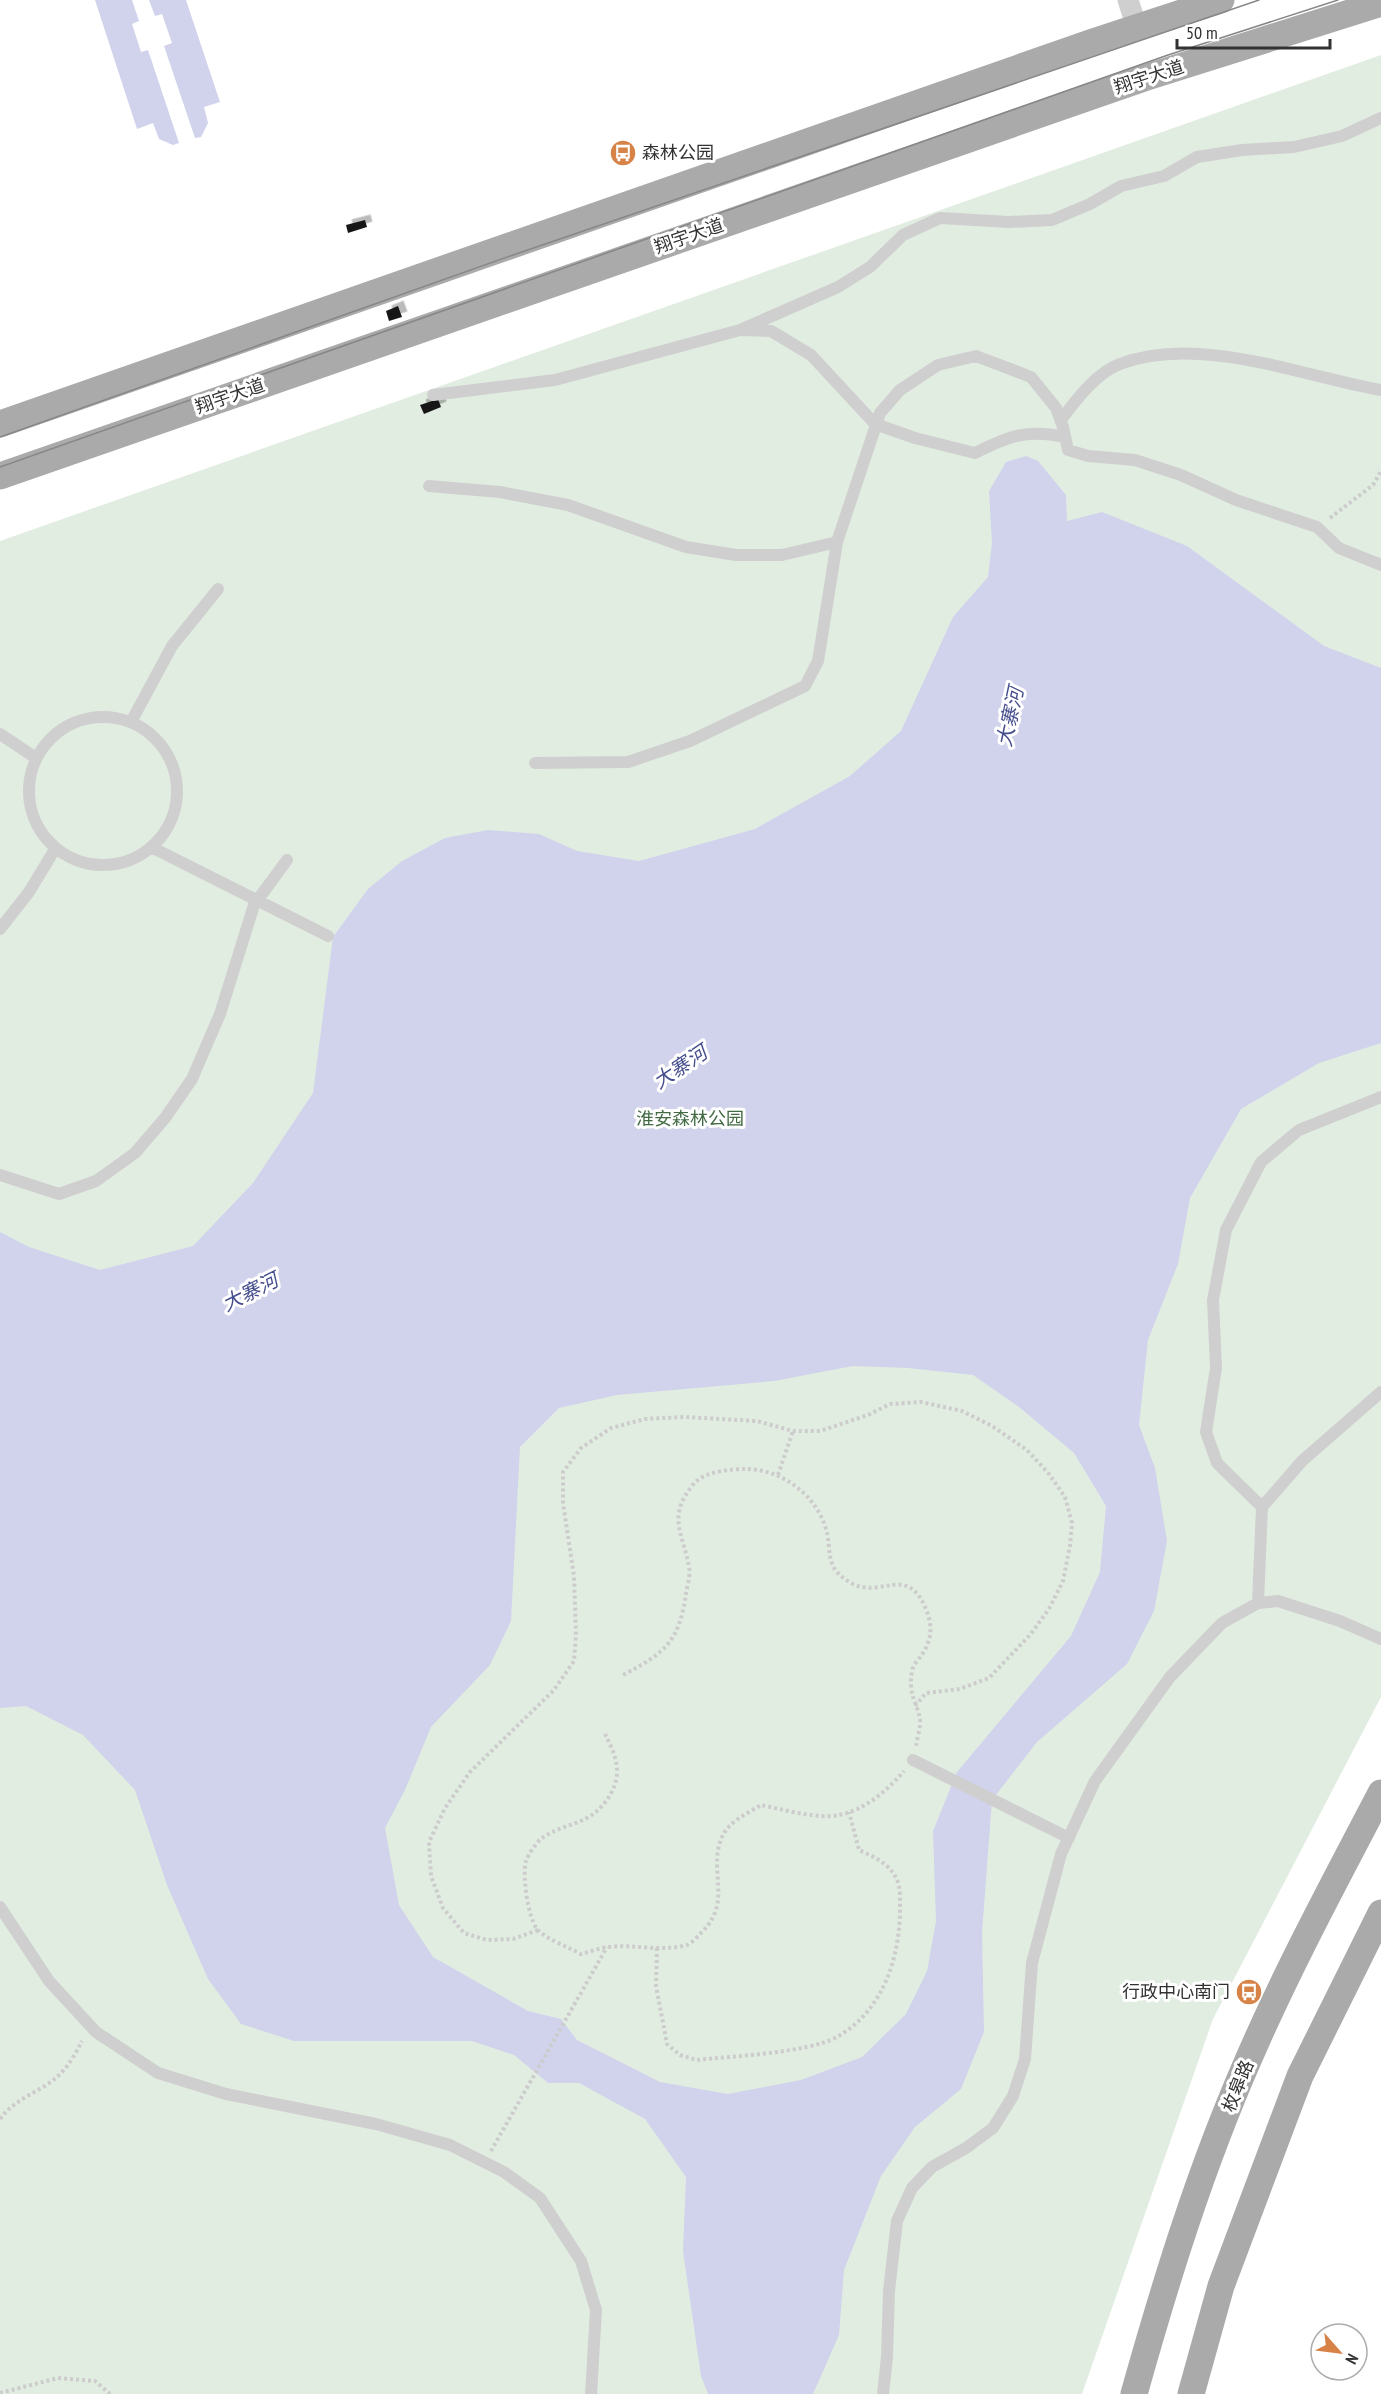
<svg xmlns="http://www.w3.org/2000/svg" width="1381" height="2394" font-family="'PT Sans Narrow','Noto Sans SC',sans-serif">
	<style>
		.green { fill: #e2ede2 }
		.water { fill: #d0d3eb; fill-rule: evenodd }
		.building { fill: #191919; filter: url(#shadow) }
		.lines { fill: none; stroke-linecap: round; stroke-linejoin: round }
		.path { stroke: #ccc; stroke-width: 4; stroke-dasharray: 3 3; stroke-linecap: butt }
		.pedestrian { stroke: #cfcfcf; stroke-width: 12 }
		.tertiary { stroke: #cfcfcf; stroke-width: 21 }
		.primary { stroke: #aaa; stroke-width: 27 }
		.tram { stroke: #878787; stroke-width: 1.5 }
		.labels { text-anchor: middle; stroke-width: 6; stroke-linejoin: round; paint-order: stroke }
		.street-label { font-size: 18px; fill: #323232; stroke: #fff }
		.poi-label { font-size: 18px; fill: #323232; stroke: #fff; text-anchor: start }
		.park-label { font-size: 18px; fill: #426b43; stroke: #fff }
		.water-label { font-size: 20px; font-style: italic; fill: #464f8e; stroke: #fff }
	</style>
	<defs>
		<filter id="shadow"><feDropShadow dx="5.5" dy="-5.5" stdDeviation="0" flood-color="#0004"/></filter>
	</defs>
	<rect width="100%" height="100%" fill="#fff"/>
	<path class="green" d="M1381,55V1697L1213,2019L1082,2394H0V541Z"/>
	<path class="water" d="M95,0H132L139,21L132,24L141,52L148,50L179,143L173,145L159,139L153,123L137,129Z
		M149,0H186L220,102L204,107L208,123L201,137L195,138L164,46L172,43L162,14L155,16Z
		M1026,456L1038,461L1066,495L1067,521L1102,512L1187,546L1324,646L1381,668V1043L1319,1063L1241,1109L1190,1198L1178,1264L1148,1340L1139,1425L1155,1468L1167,1541L1154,1611L1127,1664L1037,1742L992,1800L982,1933L984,2032L961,2089L915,2127L881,2176L844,2270L839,2335L813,2394H708L701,2376L683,2251L686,2177L645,2119L579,2083H548L514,2055L472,2041H294L241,2024L208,1979L167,1885L135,1790L83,1735L26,1706L0,1708V1232L29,1247L100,1270L193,1246L253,1183L313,1093L333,937L368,889L402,861L445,838L488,830L539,834L577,851L639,861L755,829L850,776L901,731L953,617L988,577L992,543L989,491L1006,462ZM853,1366L908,1368L973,1375L1019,1407L1074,1453L1106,1506L1100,1572L1071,1636L957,1772L933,1831L936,1921L927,1971L906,2014L862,2057L801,2080L728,2094L660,2082L577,2040L561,2019L528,2011L433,1957L399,1905L385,1828L405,1790L431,1727L490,1665L511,1621L520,1447L559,1408L617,1395L774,1381Z"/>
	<path class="building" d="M365,220L367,227L348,233L346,225Z
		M398,306L402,317L389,321L386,311Z
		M438,399L441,407L424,414L420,405Z"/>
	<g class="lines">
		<path class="path" d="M1330,518L1373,485L1381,471
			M778,1475L793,1431
			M623,1675C665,1653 679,1642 686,1594C687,1586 691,1575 689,1567C684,1537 668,1519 689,1490C692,1487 694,1482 698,1480C709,1471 732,1469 746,1469C780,1469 814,1493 825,1526C834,1551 821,1567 853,1584C883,1598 907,1564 926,1609C933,1627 932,1640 921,1656C918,1660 913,1665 912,1671C908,1694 916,1700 920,1719C921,1727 917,1738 916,1746
			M605,1734C611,1746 618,1760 617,1774C616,1791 602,1810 587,1818C572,1826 555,1828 541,1839C536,1843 528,1855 526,1861C522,1876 528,1917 537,1929C544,1938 570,1948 581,1954C590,1952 599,1948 608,1947C633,1944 662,1952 687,1945C692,1943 697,1937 701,1933C734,1901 707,1871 722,1837C728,1822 748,1813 761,1805C781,1809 820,1820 839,1815C865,1810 888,1790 904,1771
			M538,1930L513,1939L487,1940L464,1933L443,1908L431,1876L429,1842L445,1808L470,1772L554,1690L574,1661L576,1635L574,1576L563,1503V1472L581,1448L611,1428L645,1419L684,1417L757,1421L793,1431H820L868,1415L890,1404L921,1402L962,1411L992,1426L1027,1450L1049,1474L1065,1497L1072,1523L1070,1546L1063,1581L1049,1609L1030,1635L989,1678L960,1689L926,1693L915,1706
			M657,1948L656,1986L667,2044L680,2055L697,2060C733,2056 807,2053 837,2037C883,2011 900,1958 900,1908C900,1895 901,1883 893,1873C886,1862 870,1855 859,1850L849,1812
			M0,2119C15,2098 41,2092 58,2076C68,2067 76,2053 82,2041
			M491,2151L607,1947
			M0,2393L58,2378L95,2381L110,2394"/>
		<path class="pedestrian" d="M740,330L838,287L870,267L903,235L940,218L1009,222L1052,220L1090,204L1121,186L1164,176L1197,157L1242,150L1294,147L1342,136L1381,118
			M433,395L555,380L740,330L771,331L811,355L875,424L915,438L975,453C1009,436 1026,429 1065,437
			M1061,420C1075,401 1097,372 1120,364C1198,334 1302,376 1381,390
			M429,486L500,492L568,505L686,547L736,555H782L837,542L880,413L900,390L938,365L976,356L1031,377L1056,408L1063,427L1068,450L1088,456L1135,460L1181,475L1236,500L1317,527L1339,548L1381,565
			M29 791a74 74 0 1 1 148 0a74 74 0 1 1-148 0Z
			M131,722L172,646L218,589
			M0,734L36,758
			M535,763L628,762L690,741L805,686L818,661L837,542
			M151,847L328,936
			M0,929L29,892L55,849
			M0,1175L59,1194L96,1181L135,1153L165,1118L192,1079L220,1014L254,905L287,860
			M1262,1507L1217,1463L1206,1432L1216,1368L1213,1300L1226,1230L1261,1162L1299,1130L1381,1097
			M1258,1603L1262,1507L1302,1461L1381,1392
			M913,1760L1069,1838
			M0,1907L49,1981L96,2032L158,2073L226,2094L376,2124L450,2145L504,2172L540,2198L581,2261L596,2310L591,2394
			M883,2394L887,2357L889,2291L897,2221L912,2188L932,2167L966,2148L993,2128L1013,2096L1025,2059L1032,1963L1061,1854L1095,1781L1170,1677L1222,1623L1258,1603L1278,1601L1340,1621L1381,1639"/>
		<path class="tertiary" d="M1128,0L1137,28"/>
		<path class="primary" d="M0,424L1093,42L1221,0
			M0,476L1144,78L1381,3
			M1134,2394C1166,2280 1201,2167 1249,2058C1288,1968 1335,1881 1381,1793
			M1191,2394L1221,2286L1300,2076L1381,1913"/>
		<path class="tram" d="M0,437L513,255L1259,0
			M0,467L1168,55L1338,0"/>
	</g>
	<defs>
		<symbol id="bus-disc" viewBox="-11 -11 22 22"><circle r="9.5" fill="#d78246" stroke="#fff"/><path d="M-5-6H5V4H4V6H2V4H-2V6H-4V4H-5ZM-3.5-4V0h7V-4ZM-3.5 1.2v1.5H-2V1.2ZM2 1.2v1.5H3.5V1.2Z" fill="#fff"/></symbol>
	</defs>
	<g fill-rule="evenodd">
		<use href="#bus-disc" x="608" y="138" width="30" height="30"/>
		<use href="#bus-disc" x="1234" y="1977" width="30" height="30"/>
	</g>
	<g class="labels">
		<g class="street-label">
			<text transform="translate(1149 77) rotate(-18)" y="6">翔宇大道</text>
			<text transform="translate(689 236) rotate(-19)" y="6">翔宇大道</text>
			<text transform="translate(230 396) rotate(-19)" y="6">翔宇大道</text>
			<text transform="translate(1238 2086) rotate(-68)" y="6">枚皋路</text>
		</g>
		<g class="poi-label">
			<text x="642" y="159">森林公园</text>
			<text x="1230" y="1998" text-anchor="end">行政中心南门</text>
		</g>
		<g class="park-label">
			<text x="690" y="1125">淮安森林公园</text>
		</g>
		<g class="water-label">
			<text transform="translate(1010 717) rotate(-78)" y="7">大寨河</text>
			<text transform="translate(680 1067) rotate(-34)" y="7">大寨河</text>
			<text transform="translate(250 1292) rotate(-27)" y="7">大寨河</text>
		</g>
	</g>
	<g transform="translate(1339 2352) rotate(118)"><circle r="28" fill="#ffffff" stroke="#adadad" stroke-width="1.5"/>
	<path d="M0-4.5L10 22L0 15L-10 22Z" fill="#d78246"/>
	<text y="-9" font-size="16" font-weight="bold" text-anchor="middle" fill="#323232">N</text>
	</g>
	<path d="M1177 39v9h153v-9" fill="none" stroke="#323232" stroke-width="3"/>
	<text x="1186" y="39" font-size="18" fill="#323232" stroke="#ffffff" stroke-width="4.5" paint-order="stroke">50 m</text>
</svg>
